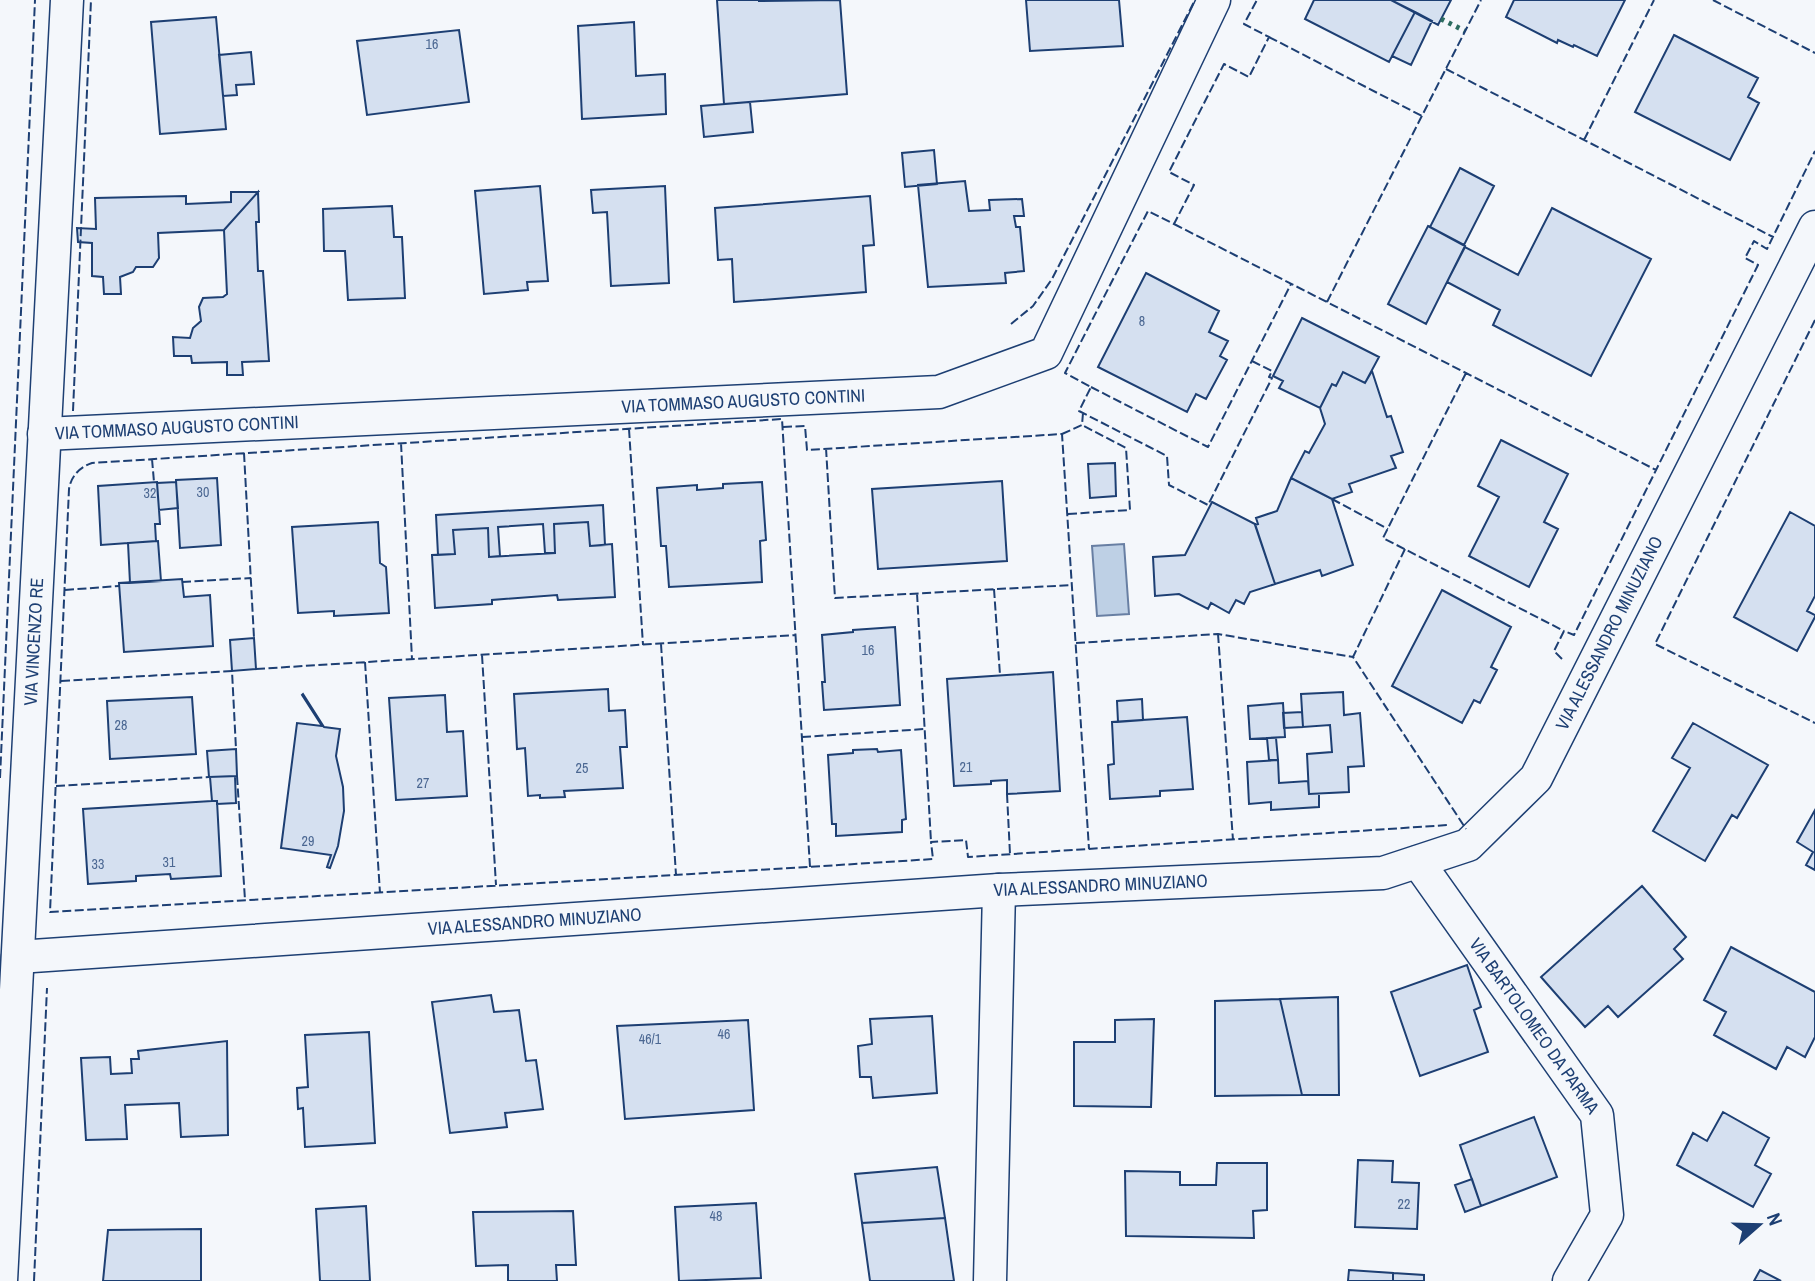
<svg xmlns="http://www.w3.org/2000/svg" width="1815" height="1281" font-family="'Archivo Narrow',sans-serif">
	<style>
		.water { fill: #bed0e5; stroke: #687fa3; stroke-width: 2 }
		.building { fill: #d5e0f0; stroke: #1d3f73; stroke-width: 2 }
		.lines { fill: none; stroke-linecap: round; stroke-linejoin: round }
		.street-casing { stroke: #1d3f73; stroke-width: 35 }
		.street { stroke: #f4f7fb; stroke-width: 32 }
		.hedge { stroke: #2c6c60; stroke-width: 5; stroke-dasharray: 3.5 5; stroke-linecap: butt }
		.fence { stroke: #1d3f73; stroke-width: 2; stroke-dasharray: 9 3.5; stroke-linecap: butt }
		.labels { text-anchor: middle; stroke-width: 5; stroke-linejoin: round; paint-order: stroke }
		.number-label { font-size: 14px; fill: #4b6792 }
		.street-label { font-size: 18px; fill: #1d3f73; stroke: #f4f7fb }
	</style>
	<rect width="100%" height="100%" fill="#f4f7fb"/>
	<path class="water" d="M1124,544L1129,614L1097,616L1092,546Z"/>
	<path class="building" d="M717,0H759V1L840,0L847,94L724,104Z
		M1026,0H1119L1123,46L1030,51Z
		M1314,0H1391L1415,12L1389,62L1305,19Z
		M1391,0H1451L1438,25Z
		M1514,0H1625L1597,56L1574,45L1573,47L1558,40L1557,43L1506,17Z
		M1415,12L1432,21L1411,65L1392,56Z
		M216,17L226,129L160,134L151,22Z
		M634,22L636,76L665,74L666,114L582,119L578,26Z
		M459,30L469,102L367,115L357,41Z
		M1674,35L1758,78L1748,97L1759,103L1730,160L1635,112Z
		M251,52L254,84L236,85L237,95L223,96L219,55Z
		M750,102L753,132L704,137L701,106Z
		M934,150L937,184L905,187L902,153Z
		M1460,168L1494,186L1464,245L1430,227Z
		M965,181L969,211L990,210L989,200L1022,199L1024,216H1014L1016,227H1020L1024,271L1005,273L1006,283L928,287L918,185Z
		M540,186L548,281L527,282L528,290L484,294L475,191Z
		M665,186L669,283L611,286L607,212L593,213L591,190Z
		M231,192H258L224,230L158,233L159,258L153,267H136L133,272L120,277L121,294H104L103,277L92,276V243L78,242L77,228L96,229L95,198L186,196V204L231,202Z
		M258,192L259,222H256L258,271H263L269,361L242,362L243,375H227V362L192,363L191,356H174L173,337L190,338L193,328L201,321L199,307L203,298L223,297L227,294L224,230Z
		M870,196L874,245L863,246L866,292L734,302L732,259L718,260L715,208Z
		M392,206L394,237H402L405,298L348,300L345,251H324L323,209Z
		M1552,208L1651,259L1591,376L1493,325L1500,310L1447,282L1465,247L1518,275Z
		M1428,226L1465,246L1426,324L1388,304Z
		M1146,273L1219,311L1209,332L1228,341L1220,356L1227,360L1206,399L1196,394L1187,412L1098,367Z
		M1302,318L1379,357L1365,383L1343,372L1336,386L1332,384L1320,408L1279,388L1283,381L1273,376Z
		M1372,371L1387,417L1391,416L1403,452L1391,456L1396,468L1349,484L1352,492L1332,499L1291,478L1305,451L1309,453L1325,424L1320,408L1332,384L1336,386L1343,372L1365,383Z
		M1501,440L1568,474L1544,522L1558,529L1529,587L1469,556L1499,497L1478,486Z
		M1115,463L1116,496L1090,498L1088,464Z
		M217,478L221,545L180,548L176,480Z
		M1291,478L1332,499L1353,565L1322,576L1320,570L1275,584L1255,525L1258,524L1256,518L1277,511Z
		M1002,481L1007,561L878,569L872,489Z
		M157,482L160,524H155L156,541L101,545L98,486Z
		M176,482L178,508L159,510L157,483Z
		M762,482L766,540L760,541L762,582L669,587L666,546H661L657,488L697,485V490L723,488V484Z
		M1212,502L1255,524L1275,584L1250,592L1244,604L1236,600L1229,613L1211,603L1208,609L1179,594L1155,596L1153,557L1185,555Z
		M603,505L605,545L590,546L588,522L554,524L555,553H545L543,524L498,527L500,556L489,557L488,528L453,530L455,554L438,555L436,515Z
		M1790,512L1815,526V596L1807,611L1815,615V617L1797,651L1734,617Z
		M378,522L380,563L386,567L389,613L334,616V611L298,613L292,527Z
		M588,522L590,546L612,544L615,597L558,600L557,595L492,600V604L435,608L432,555L455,554L453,530L488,528L489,557L555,553L554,524Z
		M158,541L161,581L130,583L128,543Z
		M182,579L184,597L210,595L213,646L124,652L119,583Z
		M1442,590L1511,627L1491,667L1497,670L1480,703L1474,700L1462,723L1392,686Z
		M895,627L900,705L824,710L822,682H825L822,635L853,632V630Z
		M254,638L256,669L232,671L230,640Z
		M1053,672L1060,791L1007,794V780L991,781V784L954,786L947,679Z
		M608,689L609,711L625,710L627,747H620L623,788L564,791L565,797L540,798V795L528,796L525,748L517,749L514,694Z
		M1343,692L1344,715L1360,713L1364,766L1348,767L1349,792L1309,794L1307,754L1332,752L1330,725L1303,727L1301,694Z
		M303,694L324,727L340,729L336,756L343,787L344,811L338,846L330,868L327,867L331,855L281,848L297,723L322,726L302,695Z
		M445,695L447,732L463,731L467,796L396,800L389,698Z
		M192,697L196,754L110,759L107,701Z
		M1142,699L1143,720L1118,722L1117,701Z
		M1283,703L1285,737L1250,739L1248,706Z
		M1302,712L1303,727L1284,728L1283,713Z
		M1187,717L1193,789L1160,791V796L1110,799L1108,765L1114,764L1112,722Z
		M1693,723L1768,765L1737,818L1732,815L1705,861L1653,831L1690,768L1672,758Z
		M1267,738H1276L1278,760H1269Z
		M236,749L237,776L209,777L207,751Z
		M877,749L878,752L901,750L906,819L902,820V832L836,836V824H832L828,755L853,753V750Z
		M1278,760L1279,783L1308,781L1309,794H1319V807L1271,810V802L1249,804L1247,762Z
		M235,776L236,803L217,804V801H212L210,777Z
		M212,801H217L221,876L171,879L170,874L136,876V881L88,884L83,809Z
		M1815,810V870L1806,865L1813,852L1797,842Z
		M1642,886L1686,937L1674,949L1683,959L1618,1017L1608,1006L1585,1027L1541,977Z
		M1731,947L1815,992V1037L1805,1057L1787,1047L1776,1069L1714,1035L1726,1012L1704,1000Z
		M1467,965L1481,1007L1474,1010L1488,1052L1420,1076L1391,992Z
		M491,995L494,1012L519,1010L526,1061L536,1060L543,1109L505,1113L507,1127L450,1133L432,1002Z
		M1338,997L1339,1095H1302L1280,999Z
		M1280,999L1302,1095L1215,1096V1001Z
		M932,1016L937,1093L873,1098L871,1077H860L858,1046L872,1044L870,1019Z
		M1154,1019L1151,1107L1074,1106V1042H1115V1020Z
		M748,1020L754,1110L625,1119L617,1026Z
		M369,1032L375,1143L305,1147L303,1108L298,1109L297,1088L308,1087L305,1035Z
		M227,1041L228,1135L181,1137L179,1103L125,1105L127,1139L86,1140L81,1058L110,1057L111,1074L132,1073L131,1059H139L138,1051Z
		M1723,1112L1769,1138L1755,1165L1771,1174L1753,1207L1677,1165L1693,1133L1707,1141Z
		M1534,1117L1557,1177L1481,1206L1460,1145Z
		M1358,1160L1393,1161L1392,1182L1419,1183L1417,1229L1355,1227Z
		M1217,1163H1267V1210L1253,1211L1254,1238L1126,1236L1125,1171L1180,1172V1185H1216Z
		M937,1167L945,1218L862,1223L855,1174Z
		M1472,1179L1481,1206L1465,1212L1455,1185Z
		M756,1203L761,1278L679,1281L675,1207Z
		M366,1206L370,1281H320L316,1209Z
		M573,1211L576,1265H556L557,1281H508V1265L476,1266L473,1212Z
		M945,1218L954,1281H870L862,1223Z
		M201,1229V1281H103L108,1230Z
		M1349,1270L1393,1273V1281H1348Z
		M1760,1270L1781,1281H1754Z
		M1393,1273L1424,1275V1281H1393Z"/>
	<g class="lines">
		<defs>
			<g id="street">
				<path id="s1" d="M44,434L939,392L1046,353L1214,0"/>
				<path id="s2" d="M1418,862L1597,1115L1607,1215L1569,1281"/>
				<path id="s3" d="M18,957L999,890L1383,873L1468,845L1536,778L1815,227"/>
				<path id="s4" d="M1,1281L67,0"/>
				<path d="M990,1281L999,890"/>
			</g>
		</defs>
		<use href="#street" class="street-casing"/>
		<use href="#street" class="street"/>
		<path class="hedge" d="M1441,19L1465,31"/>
		<path class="fence" d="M1713,0L1815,53
			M1269,37L1422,116
			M1446,69L1773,237
			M1584,140L1654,0
			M1174,224L1656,470
			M1327,302L1481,0
			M1815,320L1655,644L1815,723
			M1011,324L1033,306L1052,279L1195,0
			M1252,361L1272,371L1269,377L1272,378L1208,505L1169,485L1167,456L1079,411L1091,387L1065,373L1148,211L1174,224L1194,185L1169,172L1224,64L1249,77L1269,37L1244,24L1257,0
			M1466,373L1383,538L1564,631
			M1091,387L1208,447L1291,284
			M73,411L91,0
			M783,427L805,426L807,450L1062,434L1089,849
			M629,429L643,645
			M1062,434L1082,425L1083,413
			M401,443L412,659
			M826,448L835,598L1072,585
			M244,453L254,638
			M152,459L154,482
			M1332,499L1388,529
			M1068,514L1130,510L1126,448L1082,425
			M1405,549L1353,657L1466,829
			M182,582L251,578
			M994,589L1000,675
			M65,590L119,586
			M917,593L931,842
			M1218,634L1233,840
			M1076,643L1218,634L1353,657
			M661,644L676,875
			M482,655L496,885
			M1562,659L1554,651L1564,631L1574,635L1758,265L1745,258L1754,241L1767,249L1815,151
			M365,662L380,893
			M256,669L795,635
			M61,681L232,671L236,749
			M802,737L925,729
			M237,776L245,900
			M0,778L35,0
			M56,786L209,777
			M1007,794L1010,854
			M810,867L782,419L92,463C80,467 71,476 69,489L50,912C344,894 639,878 933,859L931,842L966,840L968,857L1448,825
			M34,1281L47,988"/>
	</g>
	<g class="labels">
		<g class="number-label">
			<text x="432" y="49">16</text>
			<text x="1142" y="326">8</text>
			<text x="203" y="497">30</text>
			<text x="150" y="498">32</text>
			<text x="868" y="655">16</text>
			<text x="121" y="730">28</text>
			<text x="966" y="772">21</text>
			<text x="582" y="773">25</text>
			<text x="423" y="788">27</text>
			<text x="308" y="846">29</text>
			<text x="169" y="867">31</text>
			<text x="98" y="869">33</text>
			<text x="724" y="1039">46</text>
			<text x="650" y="1044">46/1</text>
			<text x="1404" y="1209">22</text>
			<text x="716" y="1221">48</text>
		</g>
		<g class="street-label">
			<text dy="6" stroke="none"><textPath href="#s1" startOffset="700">VIA TOMMASO AUGUSTO CONTINI</textPath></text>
			<text dy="6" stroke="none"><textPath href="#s1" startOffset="133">VIA TOMMASO AUGUSTO CONTINI</textPath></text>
			<text dy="6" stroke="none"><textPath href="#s3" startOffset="1715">VIA ALESSANDRO MINUZIANO</textPath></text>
			<text dy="6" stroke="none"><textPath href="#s4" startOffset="640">VIA VINCENZO RE</textPath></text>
			<text dy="6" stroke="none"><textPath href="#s3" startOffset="1085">VIA ALESSANDRO MINUZIANO</textPath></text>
			<text dy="6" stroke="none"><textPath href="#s3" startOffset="518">VIA ALESSANDRO MINUZIANO</textPath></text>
			<text dy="6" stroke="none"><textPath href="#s2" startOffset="201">VIA BARTOLOMEO DA PARMA</textPath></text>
		</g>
	</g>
	<g transform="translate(1759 1225) rotate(70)" stroke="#f4f7fb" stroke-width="5" paint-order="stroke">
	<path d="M0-5L12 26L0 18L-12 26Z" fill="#1d3f73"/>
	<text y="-10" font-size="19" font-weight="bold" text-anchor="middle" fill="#1d3f73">N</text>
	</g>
</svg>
